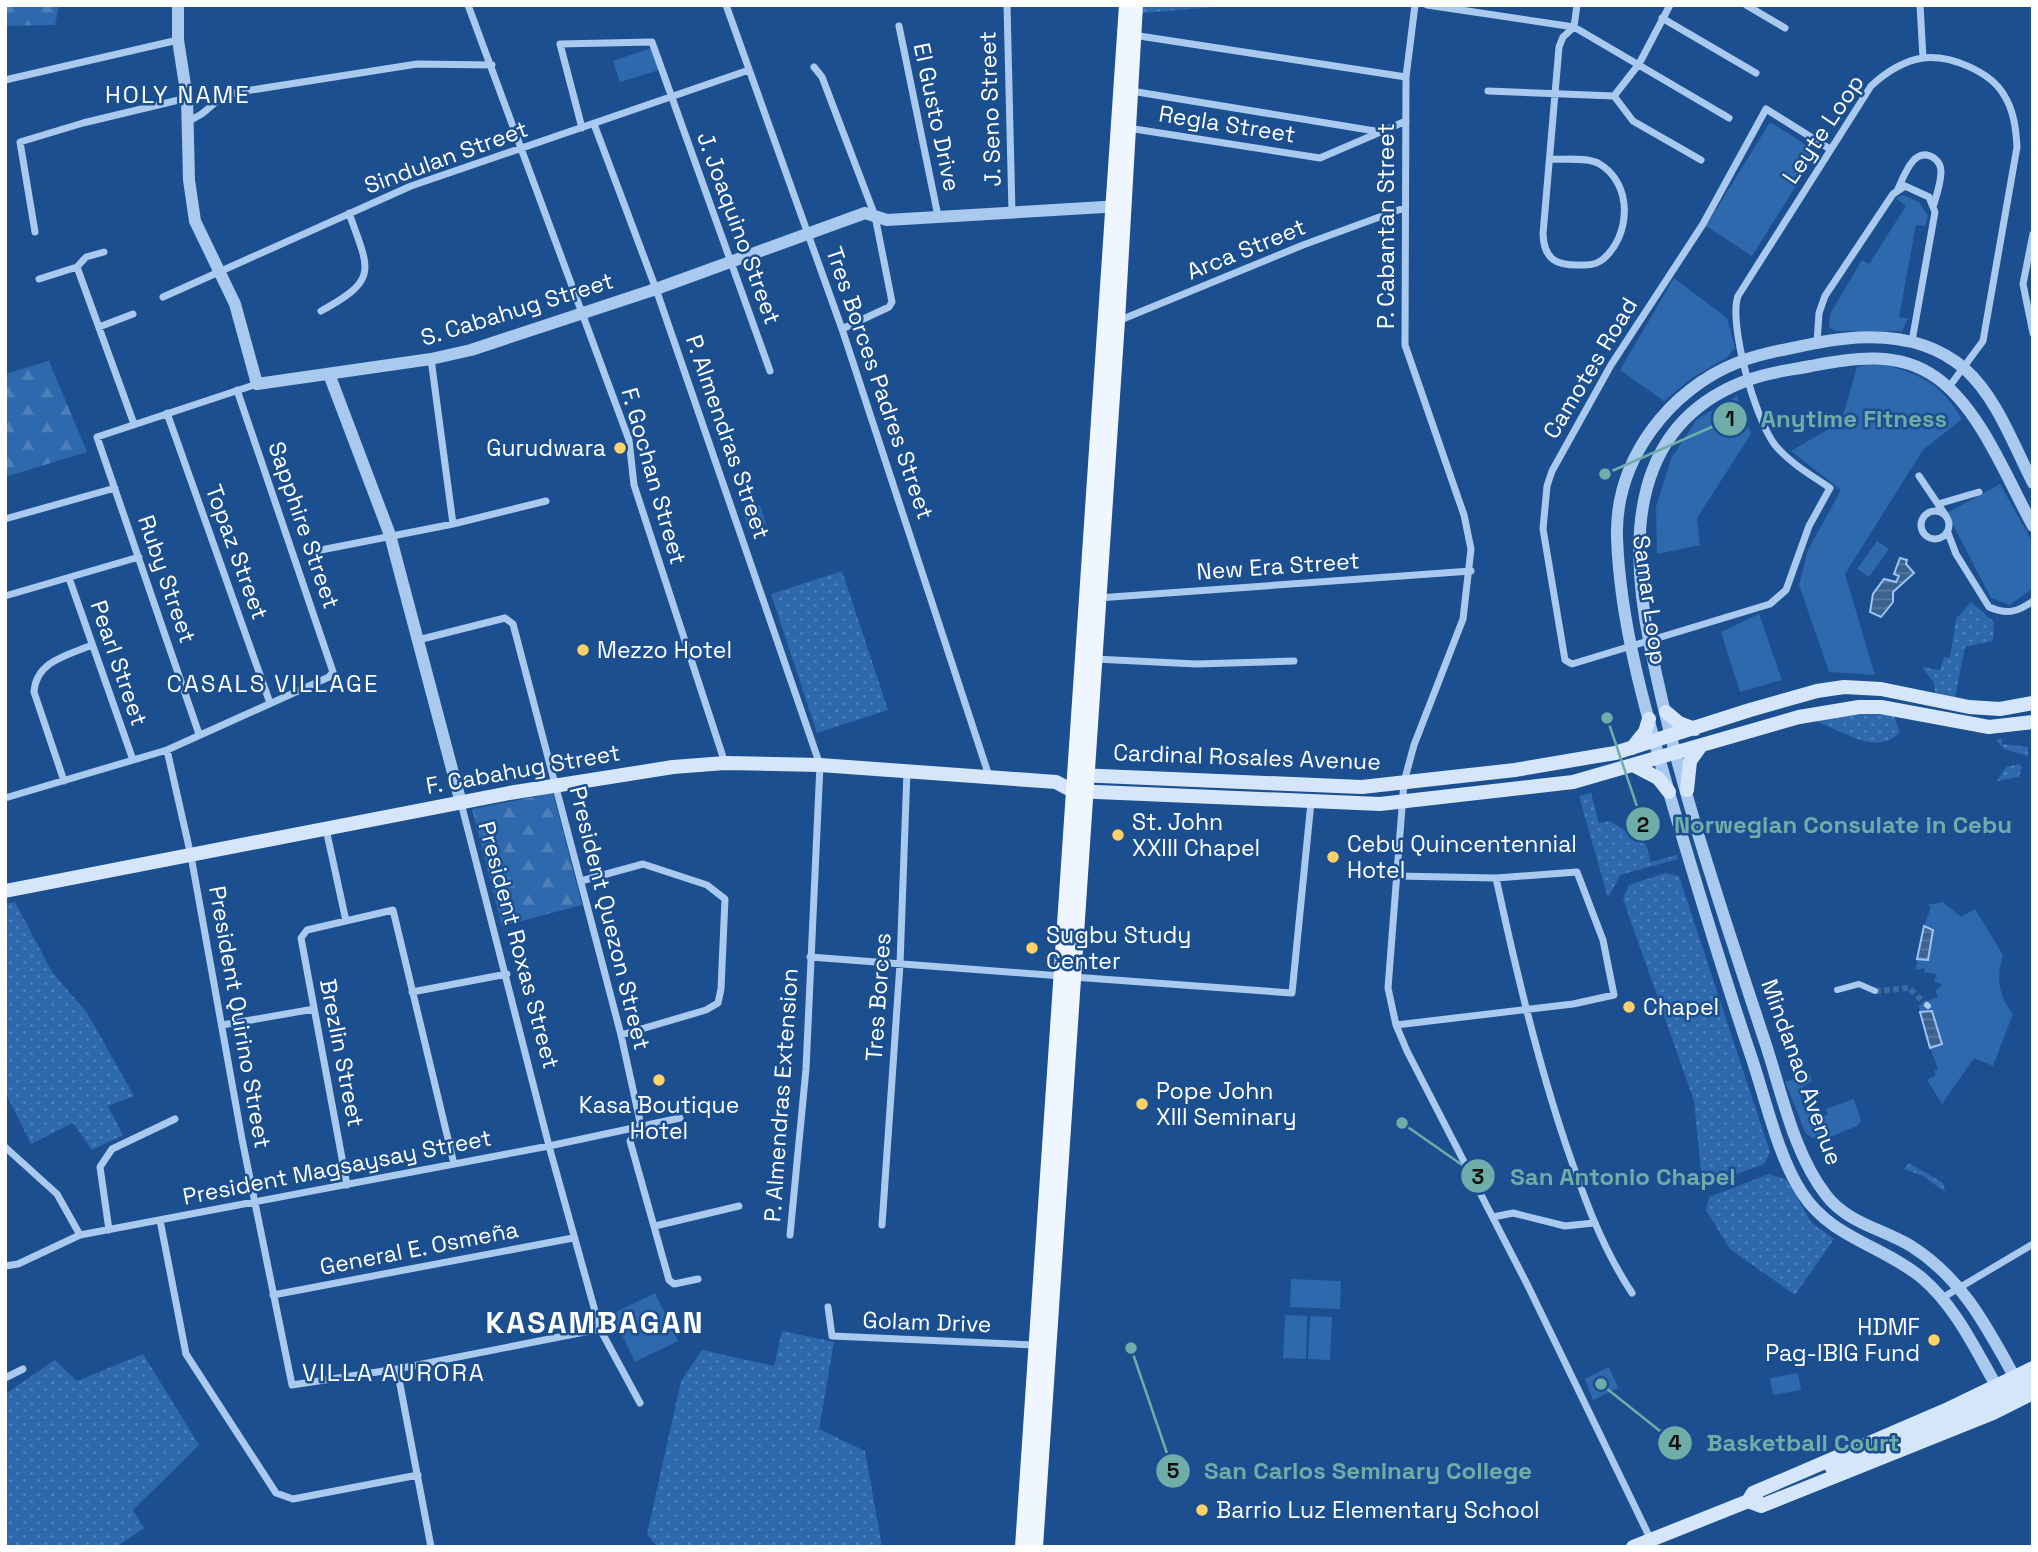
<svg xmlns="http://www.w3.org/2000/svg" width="2038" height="1552" font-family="'Space Grotesk',sans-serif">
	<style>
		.grass { fill: url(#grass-dots) }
		.forest { fill: url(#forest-firs) }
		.park { fill: #2e69ad }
		.water { fill: url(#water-rules); stroke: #9cc4f0; stroke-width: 2 }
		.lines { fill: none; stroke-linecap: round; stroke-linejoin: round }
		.pedestrian-tunnel { stroke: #3d69a0; stroke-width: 6; stroke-dasharray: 6 3; stroke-linecap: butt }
		.pedestrian { stroke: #a9c9ee; stroke-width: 6 }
		.minor { stroke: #a9c9ee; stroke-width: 7 }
		.tertiary { stroke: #a9c9ee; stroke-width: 12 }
		.secondary { stroke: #d6e6fa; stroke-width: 14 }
		.primary { stroke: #f0f6ff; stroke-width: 14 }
		.secondary-bridge { stroke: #d6e6fa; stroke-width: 14 }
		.poi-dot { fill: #ffd166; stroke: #1b4f8f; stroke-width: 2.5 }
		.labels { text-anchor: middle; stroke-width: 5; stroke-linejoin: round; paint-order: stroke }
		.street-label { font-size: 23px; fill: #fff; stroke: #1b4f8f }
		.poi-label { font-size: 23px; fill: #fff; stroke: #1b4f8f; text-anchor: start }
		.neighbourhood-label { font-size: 24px; letter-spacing: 2px; fill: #fff; stroke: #1b4f8f }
		.district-label { font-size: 30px; font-weight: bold; letter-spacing: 2px; fill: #fff; stroke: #1b4f8f }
		.leader { fill: none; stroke: #6fada8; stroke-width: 2.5 }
		.callout-dot { fill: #6fada8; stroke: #1b4f8f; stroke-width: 2.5 }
		.mark-label { font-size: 21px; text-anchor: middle; font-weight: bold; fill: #111 }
		.callout-label { font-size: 24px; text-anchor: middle; font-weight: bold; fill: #6fada8; stroke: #1b4f8f; stroke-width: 5; stroke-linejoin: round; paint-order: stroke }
	</style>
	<defs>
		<pattern id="grass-dots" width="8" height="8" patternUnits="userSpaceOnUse" patternTransform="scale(1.75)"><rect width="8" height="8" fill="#2e69ad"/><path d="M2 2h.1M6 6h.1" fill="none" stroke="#4d80b9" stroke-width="1.8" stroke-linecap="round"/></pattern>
		<pattern id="forest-firs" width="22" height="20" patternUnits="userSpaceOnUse" patternTransform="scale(1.75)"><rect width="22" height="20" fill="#2e69ad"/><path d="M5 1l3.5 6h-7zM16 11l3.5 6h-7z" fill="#4d80b9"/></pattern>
		<pattern id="water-rules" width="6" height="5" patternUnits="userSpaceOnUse" patternTransform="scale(1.75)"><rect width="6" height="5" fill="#3c6290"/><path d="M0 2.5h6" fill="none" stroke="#597aa1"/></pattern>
	</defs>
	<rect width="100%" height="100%" fill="#1b4f8f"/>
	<path class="grass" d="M1143,5H1241L1142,13Z
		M842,571L888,710L817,733L771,594Z
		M1971,602L1994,622L1993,641L1965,647L1955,698L1935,693L1934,683L1922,667L1940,670L1944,657L1950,658L1956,619Z
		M1865,712L1894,716L1900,732C1878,757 1842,731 1816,721Z
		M2026,734L2002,739V744L2028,747V756L2004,749L1996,740Z
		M2019,764L2022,767L2019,777L1997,781L2006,767Z
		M1591,793L1599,823L1610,821L1638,839L1644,838L1651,862L1677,855L1678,859L1620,875L1608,898L1579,796Z
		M1666,873L1679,876L1770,1152L1764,1164L1715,1182L1701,1172L1694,1101L1623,899L1629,885Z
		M15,902L52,972L87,1013L134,1096L108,1106L123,1135L92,1150L73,1123L31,1144L5,1092V904Z
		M1909,1163L1943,1183L1945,1192L1923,1176L1904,1169Z
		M1769,1174L1787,1180L1811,1222L1834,1239L1795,1295L1730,1249L1706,1210L1709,1197Z
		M782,1331L834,1342L819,1429L865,1451L882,1547H657L647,1534L681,1381L702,1350L774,1366Z
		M143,1354L199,1445L133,1510L144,1528L116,1547H5V1394L55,1360L77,1381Z"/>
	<path class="forest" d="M5,5H59L55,25L5,26Z
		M49,361L87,452L5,477V374Z
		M553,793L582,905L502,926L472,809Z"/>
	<path class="park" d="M651,48L659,70L620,82L613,61Z
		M1770,122L1817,152L1752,256L1706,226Z
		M1903,195L1919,202L1928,216L1925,226L1916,225L1899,317L1908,319L1902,331H1835L1829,327L1830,314L1862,260L1869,264L1906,206L1896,198Z
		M1674,278L1727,318L1735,348L1726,358L1692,378L1664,401L1620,370Z
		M1877,362C1920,375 1937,379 1962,419L1923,450L1845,574L1875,675L1829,672L1799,585L1808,550L1841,490L1791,451L1841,422L1857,367Z
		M1737,396L1751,434L1697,518L1700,545L1657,554L1656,507L1671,459L1697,419Z
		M2000,484L2033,543V588L2010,605L1991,598L1947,513Z
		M760,505L766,524L749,530L742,510Z
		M1877,541L1889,549L1869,577L1857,569Z
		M1759,614L1782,680L1740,692L1721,632Z
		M1943,902L1961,917L1975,909L2003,955C1996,977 1998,995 2013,1014L1993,1066L1974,1058L1942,1104L1927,1080L1936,1075L1934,1071L1938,1069L1930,1048L1941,1044L1933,1011L1920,1012L1919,1005L1929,1004L1927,1001L1938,997L1935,991L1942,985L1934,981L1937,974L1924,972L1925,968L1916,970L1917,959L1928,960L1933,930L1924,926L1931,907L1927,905Z
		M1810,1074L1812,1081L1800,1089L1802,1104C1810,1112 1817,1118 1828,1115L1826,1109L1854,1099L1861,1121L1857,1126L1820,1141L1806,1134L1785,1082Z
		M1291,1279L1341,1281L1340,1309L1290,1307Z
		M655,1293L678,1341L635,1362L612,1314Z
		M1285,1315L1307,1316L1306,1359L1283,1358Z
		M1310,1316L1332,1317L1330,1360L1308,1359Z
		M1609,1367L1618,1388L1593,1400L1585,1379Z
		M1798,1373L1801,1390L1773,1395L1770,1378Z"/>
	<path class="water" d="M1900,558L1907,560L1906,564L1914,573L1893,592V602L1881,617L1870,612L1873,594L1884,579L1896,582L1899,576L1894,574Z
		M1924,926L1933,930L1928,960L1917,959Z
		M1932,1011L1942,1044L1930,1048L1920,1012Z"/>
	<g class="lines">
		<path class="pedestrian-tunnel" d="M1875,991L1909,988L1927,1005"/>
		<path class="pedestrian" d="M1837,990L1859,984L1875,991
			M1927,1005L1928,1006"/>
		<path class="minor" d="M468,5L629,440L634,485L725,763
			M726,5L842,329L989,776
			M1007,5L1012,213
			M1415,5L1406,77L1405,345L1464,515L1471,549L1463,619L1414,745L1404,782L1388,988L1396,1025L1407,1051L1527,1284L1651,1540
			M1427,5L1574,27L1729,118
			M1746,5L1785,28
			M1920,5L1923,58
			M1662,18L1756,73
			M899,26L938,216
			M1133,35L1406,77
			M814,67L822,77L875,216L892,302L889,307L842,329
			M5,80L178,40
			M1131,91L1375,131
			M1488,91L1614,96
			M1614,96L1633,121L1701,160
			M1614,96L1639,64L1670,5
			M187,121C209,115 213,96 239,92L417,64L492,65
			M594,124L656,289L820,765L806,1069L790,1235
			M582,128L560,44L652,42L770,371
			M1128,128L1320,158L1406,121
			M1830,149L1766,109L1703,224L1611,365L1552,471L1547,486L1543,529L1565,660L1572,664L1770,604L1786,590L1809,526L1830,488C1811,475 1790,463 1775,445C1756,421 1728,324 1738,296L1871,86C1885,73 1903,61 1923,58C1950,55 1990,71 2004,95C2014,111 2016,129 2017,147L1983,341L1949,387
			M1550,159C1564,160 1586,157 1598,163C1634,183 1631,237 1602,260C1595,265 1589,265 1581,265C1557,266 1544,260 1543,234L1559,47L1563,37L1574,27L1577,5
			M1898,189C1904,176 1914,145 1934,158C1938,161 1941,166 1941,172C1941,182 1937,194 1934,204
			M35,232L20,142L83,123L187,98
			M2033,234L2023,284L2033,333
			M77,267L134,424
			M39,279L77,267L86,257L104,252
			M163,297L411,186L749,70
			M321,311C380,279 369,270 349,213
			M1118,321L1303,245L1404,208
			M99,327L133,314
			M1817,343L1819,313L1825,296L1893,194L1905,186L1929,197L1935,212L1912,341
			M431,359L453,524
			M167,413L270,703
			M1919,476L1946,516
			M1938,504L1979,492
			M1921 525a14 14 0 1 1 28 0a14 14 0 1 1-28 0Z
			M5,519L115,488
			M1948,533L1956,554L1989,607C2007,615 2018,612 2033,601
			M321,550L453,524L546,501
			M69,578L133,760
			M5,596L139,557
			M1098,598L1471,571
			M418,640L505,618L513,624L621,1035L641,1126L630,1141L669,1280L674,1284L698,1279
			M1095,659L1196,664L1294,661
			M199,734L97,437L257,384
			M167,750L191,856L242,1139L292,1385L397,1369L600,1329
			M64,781L34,692C36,661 68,655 92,645
			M5,798L167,750L329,677L333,672L237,390
			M461,803L549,1146L600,1329L640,1403
			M326,829L346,921
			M1496,878C1515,967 1536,1056 1565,1142C1583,1195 1601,1246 1632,1293
			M581,881L643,864L707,885L725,899L721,989L718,1003L706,1010L621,1035
			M810,957L1061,976
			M1073,977L1292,993L1311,802
			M412,992L507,974
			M222,1025L314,1009
			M1396,1025L1573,1004L1614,995L1603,940L1577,872L1496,878L1397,876
			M5,1147L57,1194L80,1235
			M347,1185L301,938L307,930L393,910L454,1164
			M1493,1217L1513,1213L1565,1226L1594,1223
			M160,1220L186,1354L276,1493L293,1499L418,1475
			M882,1225L900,964L907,771
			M655,1226L739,1206
			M109,1230L100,1167L112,1149L175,1119
			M5,1266L18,1264L80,1235L549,1146L680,1118
			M273,1295L573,1238
			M1942,1298L2033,1244
			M828,1307L832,1336L1035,1345
			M397,1369L431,1547
			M5,1378L23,1369"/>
		<path class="tertiary" d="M178,5V40L187,98L189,180L195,221L235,304L257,384L431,359L471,350L656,289L865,213L887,220L1121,206
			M329,374L390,535L461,803
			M2015,1378C1987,1327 1962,1278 1911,1246C1883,1229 1847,1223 1826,1195C1794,1154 1782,1094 1766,1045C1723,914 1677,781 1650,645C1628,539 1630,421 1751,379C1770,372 1791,370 1811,366C1855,358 1898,350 1937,378C1981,410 2007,479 2033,526
			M1997,1387C1975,1349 1956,1307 1922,1278C1882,1245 1831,1238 1802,1193C1777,1155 1765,1096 1750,1053C1722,971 1698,889 1673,806C1648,720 1620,627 1617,537C1615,460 1669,389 1739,362C1763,352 1790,349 1816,343C1866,333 1924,333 1965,369C1997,398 2014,446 2033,483"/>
		<path class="secondary" d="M1666,712L1679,723L1695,729
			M1632,748L1645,732L1649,719
			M1635,766L1658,778L1669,792
			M1077,775L1362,787L1515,770L1615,753L1750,710L1817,691L1844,687L1881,689L1969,707L2000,709L2033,703
			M1687,790L1690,761L1700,747
			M5,891L509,793L673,767L725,763L820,765L1056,782L1073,791L1380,804L1573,782L1799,717L1859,707H1881L1989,727L2033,722
			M1748,1501L1753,1493L1946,1410L2033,1368
			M1748,1501L1761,1506L1993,1413L2033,1393
			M1633,1547L1756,1498"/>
		<path class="primary" d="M1022,1547L1126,5
			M1036,1547L1118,321L1136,5"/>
		<path class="secondary-bridge" d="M1832,1468L1994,1399L2033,1378"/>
	</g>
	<g class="poi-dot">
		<circle cx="620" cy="448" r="7"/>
		<circle cx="583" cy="650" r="7"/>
		<circle cx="1118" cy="835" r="7"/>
		<circle cx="1333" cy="857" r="7"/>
		<circle cx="1032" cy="948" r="7"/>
		<circle cx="1629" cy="1007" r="7"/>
		<circle cx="659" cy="1080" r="7"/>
		<circle cx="1142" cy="1104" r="7"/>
		<circle cx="1934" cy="1340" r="7"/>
		<circle cx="1202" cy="1510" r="7"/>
	</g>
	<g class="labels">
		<g class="street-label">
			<text transform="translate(990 109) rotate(-92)" y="8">J. Seno Street</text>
			<text transform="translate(937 117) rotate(78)" y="8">El Gusto Drive</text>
			<text transform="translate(1227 124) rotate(9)" y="8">Regla Street</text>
			<text transform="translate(1823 129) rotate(-56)" y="8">Leyte Loop</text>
			<text transform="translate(446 157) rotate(-20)" y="8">Sindulan Street</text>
			<text transform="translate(1386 226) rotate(-90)" y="8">P. Cabantan Street</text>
			<text transform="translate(739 228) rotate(70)" y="8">J. Joaquino Street</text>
			<text transform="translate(1246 249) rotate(-22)" y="8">Arca Street</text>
			<text transform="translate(517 309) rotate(-17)" y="8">S. Cabahug Street</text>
			<text transform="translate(1590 368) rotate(-59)" y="8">Camotes Road</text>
			<text transform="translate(880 383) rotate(71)" y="8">Tres Borces Padres Street</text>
			<text transform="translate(728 437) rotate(71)" y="8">P. Almendras Street</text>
			<text transform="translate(654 476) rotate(74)" y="8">F. Gochan Street</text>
			<text transform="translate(304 525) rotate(71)" y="8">Sapphire Street</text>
			<text transform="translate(237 552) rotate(70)" y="8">Topaz Street</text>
			<text transform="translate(1278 566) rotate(-4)" y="8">New Era Street</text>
			<text transform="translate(167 579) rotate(71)" y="8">Ruby Street</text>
			<text transform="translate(1650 600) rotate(82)" y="8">Samar Loop</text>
			<text transform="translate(119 663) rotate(71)" y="8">Pearl Street</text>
			<text transform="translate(1247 757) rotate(2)" y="8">Cardinal Rosales Avenue</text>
			<text transform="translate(523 769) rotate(-10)" y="8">F. Cabahug Street</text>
			<text transform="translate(610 918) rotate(76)" y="8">President Quezon Street</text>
			<text transform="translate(519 945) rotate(75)" y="8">President Roxas Street</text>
			<text transform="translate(878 997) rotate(-86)" y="8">Tres Borces</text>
			<text transform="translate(240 1017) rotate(80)" y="8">President Quirino Street</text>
			<text transform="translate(342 1053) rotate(79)" y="8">Brezlin Street</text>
			<text transform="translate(1802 1072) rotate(70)" y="8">Mindanao Avenue</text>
			<text transform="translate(781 1095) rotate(-86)" y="8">P. Almendras Extension</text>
			<text transform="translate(337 1167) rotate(-11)" y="8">President Magsaysay Street</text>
			<text transform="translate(419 1248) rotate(-11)" y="8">General E. Osmeña</text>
			<text transform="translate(927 1322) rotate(2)" y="8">Golam Drive</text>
		</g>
		<g class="poi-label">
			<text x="606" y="456" text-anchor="end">Gurudwara</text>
			<text x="597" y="658">Mezzo Hotel</text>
			<text x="1132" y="830">St. John<tspan x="1132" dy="26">XXIII Chapel</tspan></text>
			<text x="1347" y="852">Cebu Quincentennial<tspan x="1347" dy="26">Hotel</tspan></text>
			<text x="1046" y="943">Sugbu Study<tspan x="1046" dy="26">Center</tspan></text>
			<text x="1643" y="1015">Chapel</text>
			<text x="1156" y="1099">Pope John<tspan x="1156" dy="26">XIII Seminary</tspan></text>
			<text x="659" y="1113" text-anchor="middle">Kasa Boutique<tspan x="659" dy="26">Hotel</tspan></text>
			<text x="1920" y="1335" text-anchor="end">HDMF<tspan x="1920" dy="26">Pag-IBIG Fund</tspan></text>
			<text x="1216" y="1518">Barrio Luz Elementary School</text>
		</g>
		<g class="neighbourhood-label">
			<text x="178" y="103">HOLY NAME</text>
			<text x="273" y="692">CASALS VILLAGE</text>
			<text x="394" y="1381">VILLA AURORA</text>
		</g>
		<g class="district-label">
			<text x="595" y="1333">KASAMBAGAN</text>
		</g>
	</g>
	<path class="leader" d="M1605 474L1730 419M1607 718L1643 824M1402 1123L1478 1176M1601 1384L1675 1443M1131 1348L1173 1471"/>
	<g class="callout-dot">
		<circle cx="1605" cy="474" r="7"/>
		<circle cx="1607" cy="718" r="7"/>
		<circle cx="1402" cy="1123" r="7"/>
		<circle cx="1601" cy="1384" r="7"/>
		<circle cx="1131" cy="1348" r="7"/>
		<circle cx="1730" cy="419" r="18"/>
		<circle cx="1643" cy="824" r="18"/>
		<circle cx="1478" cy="1176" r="18"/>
		<circle cx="1675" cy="1443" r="18"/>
		<circle cx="1173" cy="1471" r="18"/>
	</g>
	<g class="mark-label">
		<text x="1730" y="426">1</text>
		<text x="1643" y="832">2</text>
		<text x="1478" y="1184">3</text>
		<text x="1675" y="1450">4</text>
		<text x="1173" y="1478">5</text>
	</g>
	<g class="callout-label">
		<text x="1854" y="427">Anytime Fitness</text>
		<text x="1843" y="833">Norwegian Consulate in Cebu</text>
		<text x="1623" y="1185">San Antonio Chapel</text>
		<text x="1803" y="1451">Basketball Court</text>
		<text x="1368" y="1479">San Carlos Seminary College</text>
	</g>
	<rect width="2038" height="1552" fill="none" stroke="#ffffff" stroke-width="14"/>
</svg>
